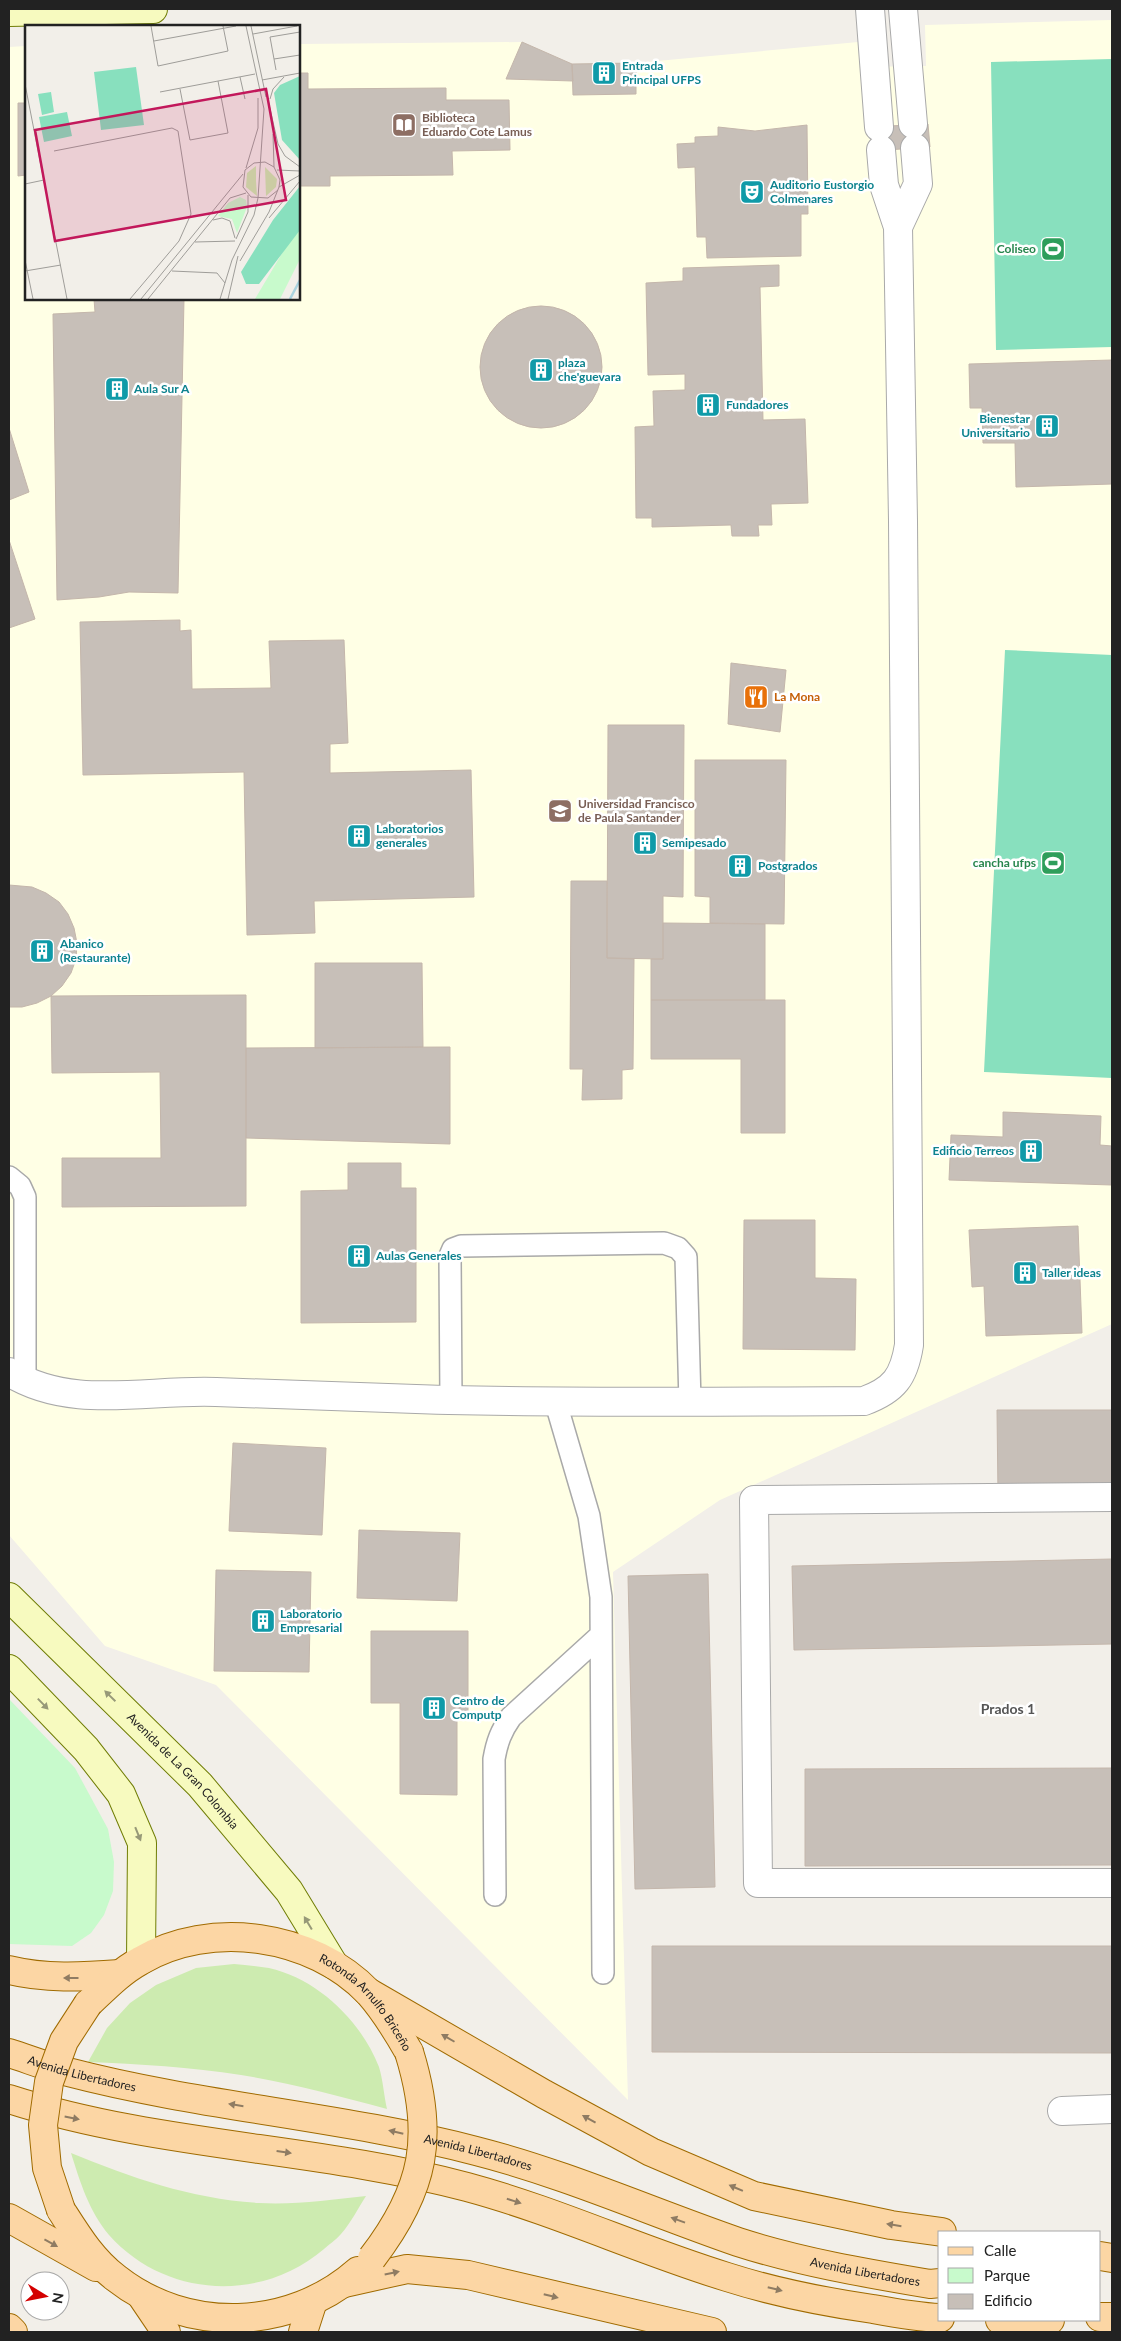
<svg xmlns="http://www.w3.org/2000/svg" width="1121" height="2341" font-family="Lato,sans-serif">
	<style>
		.education { fill: #ffffe5 }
		.grass { fill: #cdebb0 }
		.park { fill: #c8facc }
		.pitch { fill: #88e0be }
		.building { fill: #c7bfb8; stroke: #c4b6ab }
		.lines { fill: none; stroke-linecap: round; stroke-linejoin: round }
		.lane-casing { stroke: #a9a9a9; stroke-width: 24 }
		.street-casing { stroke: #a9a9a9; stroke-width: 30 }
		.secondary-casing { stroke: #707d05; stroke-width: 30 }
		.primary-casing { stroke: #a06b00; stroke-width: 30 }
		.lane { stroke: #fff; stroke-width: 21 }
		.street { stroke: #fff; stroke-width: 28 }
		.secondary { stroke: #f7fabf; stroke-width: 28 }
		.primary { stroke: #fcd6a4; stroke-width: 28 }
		.primary-bridge-casing { stroke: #a06b00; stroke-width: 30; stroke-linecap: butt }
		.primary-bridge { stroke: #fcd6a4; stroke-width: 28 }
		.oneway { fill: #979978 }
		.oneway2 { fill: #8f7c63 }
		.labels { text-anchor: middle; stroke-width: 5; stroke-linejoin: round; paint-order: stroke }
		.culture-label { font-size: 12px; font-weight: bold; fill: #0d838f; stroke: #fff; text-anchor: start }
		.education-label { font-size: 12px; font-weight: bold; fill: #785e54; stroke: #fff; text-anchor: start }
		.leisure-label { font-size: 12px; font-weight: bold; fill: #27864d; stroke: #fff; text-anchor: end }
		.food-label { font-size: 12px; font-weight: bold; fill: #c56008; stroke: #fff; text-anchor: start }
		.street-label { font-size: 12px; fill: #222; stroke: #fff }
		.neighbourhood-label { font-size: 14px; font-weight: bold; fill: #555; stroke: #fff }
		.inset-river { fill: none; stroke: #aad3df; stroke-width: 2.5 }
		.inset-road { fill: none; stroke: #9f9d99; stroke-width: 1 }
		.view { fill: #c2185b; fill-opacity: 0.15; stroke: #c2185b; stroke-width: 2.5 }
		.inset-edge { fill: none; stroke: #222; stroke-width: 2.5 }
	</style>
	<rect width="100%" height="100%" fill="#f2efe9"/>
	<path class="education" d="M1112,20V1324L720,1500L613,1572L628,2100L216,1685L105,1646L9,1535V47L26,46V299H299V44L522,42L572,64L636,63L858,42L860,67L926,66L925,25Z"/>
	<path class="grass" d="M234,1964C245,1965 257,1966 269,1968C318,1979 361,2021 379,2067C383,2080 384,2096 387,2109C339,2096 291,2083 241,2075C191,2067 139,2064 88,2062L107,2028L130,2003L156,1985L196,1968Z
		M71,2153C132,2178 192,2199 259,2203C294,2205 330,2200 366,2196C358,2208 351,2223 341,2234C336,2240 329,2244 324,2249C261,2303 165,2298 109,2235C89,2211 80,2182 71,2153Z"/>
	<path class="park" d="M9,1699L75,1768L108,1829L114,1862L113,1891L104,1915L91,1933L72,1946L9,1944Z"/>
	<path class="pitch" d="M1112,59V347L996,350L991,62Z
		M1005,650L1112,655V1078L984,1072Z"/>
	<path class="building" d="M522,42L572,64L573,81L506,79Z
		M636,63V94L573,95L572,64Z
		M299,73H308V89L446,88V100H509L510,150L452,151L453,175L330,176V186H299Z
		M18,103H26V175L18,176Z
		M928,124L930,147L872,151L870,127Z
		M807,125L808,214H801V256L707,258L706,237H697L695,167L678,168L677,144L695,143V137L718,136V127L755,131Z
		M779,265V286L760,287L763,420L805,419L808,503L771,504L772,525H758L759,536H732L731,525L652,527V518H636L635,427L654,426L653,391L685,390V374L648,375L646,283L683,281V268Z
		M94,299H184L178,593L129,592L99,597L57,600L53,314L95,312Z
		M480 367a61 61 0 1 1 122 0a61 61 0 1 1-122 0Z
		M1112,360V484L1016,487L1015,443H983L982,408H970L969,364Z
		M9,428L29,492L9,500Z
		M9,540L35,619L9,628Z
		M180,620V631L191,630L192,689L271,688L269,641L344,640L348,743L330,744V773L471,770L474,897L314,901L315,933L247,935L244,772L83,775L80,622Z
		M731,663L786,670L780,732L728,724Z
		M608,725H684L683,897L663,896V959L607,958Z
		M695,760H786L784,924L710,923V897L695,896Z
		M571,881H607V958L634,959L633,1069L622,1070V1099L582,1100L583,1069H570Z
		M9,885L32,887L46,893L59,902L68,914L74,928L77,943L76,959L71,973L62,986L51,996L37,1003L22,1007H9Z
		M663,923L765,924V1000H651V959H663Z
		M315,963H422L423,1047L315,1048Z
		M246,995V1206L62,1207V1158H161L160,1072L52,1073L51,996Z
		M651,1000H785V1133H741V1059H651Z
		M450,1047V1144L246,1138V1048Z
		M1003,1112L1101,1116L1100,1145L1112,1146V1185L949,1180L951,1135L1003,1137Z
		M348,1163H401V1188H416V1322L301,1323V1191L348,1190Z
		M744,1220H815V1278L856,1279L855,1350L743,1349Z
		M1078,1226L1082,1333L986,1336L984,1286L972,1287L969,1230Z
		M997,1410H1112V1494L998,1495Z
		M233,1443L326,1448L322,1535L229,1531Z
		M359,1530L460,1533L457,1601L357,1598Z
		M1112,1559V1644L794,1650L792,1566Z
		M216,1570L311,1572L309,1672L214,1671Z
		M708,1574L715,1887L635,1889L628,1576Z
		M371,1631H468V1714H457V1795L400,1794V1703H371Z
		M1112,1768V1865L805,1866V1769Z
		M652,1946H1112V2053L652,2052Z"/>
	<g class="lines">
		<defs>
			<path id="lane" d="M9,1177L20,1186L25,1197V1383
				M451,1400L450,1256L453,1249L461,1246L664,1243L678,1248L686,1257L690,1402
				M555,1400L589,1516L601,1597L603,1973
				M495,1895L494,1759C497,1742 501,1731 511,1717L601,1635"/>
			<path id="street" d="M870,9L879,127
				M903,9L913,124
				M898,227L918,184L915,148
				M9,1372C71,1411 147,1389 216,1392C293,1394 371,1398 449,1400C587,1403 725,1402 864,1401C894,1390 904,1377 909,1345L903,521L898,227L884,185L881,150
				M1112,1497L754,1500L758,1883H1112
				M1062,2111L1112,2109"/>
			<g id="secondary">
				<path d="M9,12L153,9"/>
				<path id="s1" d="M9,1597L200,1785L289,1891L334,1965"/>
				<path d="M9,1669L86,1749L121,1794L142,1843L141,1960"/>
			</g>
			<g id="primary">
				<path d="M9,1970C46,1979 81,1977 120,1974"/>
				<path d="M368,1992L544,2094L651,2152L754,2196L891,2225L942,2232"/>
				<path id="s2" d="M88,2004C104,1989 120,1972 140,1961C210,1919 313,1934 369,1993C385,2011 397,2031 409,2052"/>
				<path id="s3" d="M9,2053C28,2059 48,2067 68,2072C202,2107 342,2116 476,2151C566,2174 651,2212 738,2242C800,2262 865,2273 930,2284L940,2283"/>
				<path d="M9,2099C158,2147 317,2147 467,2187C556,2211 639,2250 727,2277C774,2292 824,2302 873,2309C895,2313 917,2317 940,2318"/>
				<path d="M61,2210C77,2235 92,2260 116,2278C187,2334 290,2331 358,2271"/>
				<path d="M9,2218L96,2267"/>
				<path d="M1100,2256L1112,2258"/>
				<path d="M344,2283L407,2269L468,2275L712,2332"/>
				<path d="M141,2295L166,2332"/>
				<path d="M1100,2317H1112"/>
				<path d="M1000,2320H1050"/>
				<path d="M9,2328L13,2332"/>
				<path d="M303,2332L313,2301"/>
			</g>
		</defs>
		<use href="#lane" class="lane-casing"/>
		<use href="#street" class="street-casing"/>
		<use href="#secondary" class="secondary-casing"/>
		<use href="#primary" class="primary-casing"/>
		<use href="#lane" class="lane"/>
		<use href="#street" class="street"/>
		<use href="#secondary" class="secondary"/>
		<use href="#primary" class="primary"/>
		<defs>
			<path id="primary-bridge" d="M61,2210L47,2168L43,2125L49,2082L64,2041L88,2004
				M372,2258C425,2189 435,2136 409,2052"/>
		</defs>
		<use href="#primary-bridge" class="primary-bridge-casing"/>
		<use href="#primary-bridge" class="primary-bridge"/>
	</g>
	<defs><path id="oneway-solid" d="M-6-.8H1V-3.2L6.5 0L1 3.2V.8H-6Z" transform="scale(1.25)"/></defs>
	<g class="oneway">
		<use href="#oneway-solid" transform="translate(110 1696) rotate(-136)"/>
		<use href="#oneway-solid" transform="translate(43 1704) rotate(46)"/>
		<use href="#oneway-solid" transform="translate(138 1834) rotate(68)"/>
		<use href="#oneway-solid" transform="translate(308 1923) rotate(-121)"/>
	</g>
	<g class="oneway2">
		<use href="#oneway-solid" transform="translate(71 1978) rotate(180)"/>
		<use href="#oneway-solid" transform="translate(448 2038) rotate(-150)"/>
		<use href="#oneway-solid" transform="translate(236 2105) rotate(-171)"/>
		<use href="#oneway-solid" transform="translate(72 2118) rotate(11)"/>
		<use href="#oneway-solid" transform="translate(589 2119) rotate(-151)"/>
		<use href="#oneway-solid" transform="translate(396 2132) rotate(-167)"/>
		<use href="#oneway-solid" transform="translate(284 2152) rotate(8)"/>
		<use href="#oneway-solid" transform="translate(736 2188) rotate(-157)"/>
		<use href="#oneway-solid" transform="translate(514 2201) rotate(17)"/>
		<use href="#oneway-solid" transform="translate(678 2220) rotate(-160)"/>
		<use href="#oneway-solid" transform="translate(894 2225) rotate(-171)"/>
		<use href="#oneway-solid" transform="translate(51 2243) rotate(29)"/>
		<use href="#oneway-solid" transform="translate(392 2273) rotate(-12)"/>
		<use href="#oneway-solid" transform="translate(775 2289) rotate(14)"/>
		<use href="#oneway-solid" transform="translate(551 2296) rotate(14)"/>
	</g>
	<defs>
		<symbol id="building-square" viewBox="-11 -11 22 22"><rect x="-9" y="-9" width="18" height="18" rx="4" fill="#0f9aa8" stroke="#fff"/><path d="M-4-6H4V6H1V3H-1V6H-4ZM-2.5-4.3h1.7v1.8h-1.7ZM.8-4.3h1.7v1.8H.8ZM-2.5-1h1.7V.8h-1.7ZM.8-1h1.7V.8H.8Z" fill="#fff"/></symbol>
		<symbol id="library-square" viewBox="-11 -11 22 22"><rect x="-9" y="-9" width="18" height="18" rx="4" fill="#8d6e63" stroke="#fff"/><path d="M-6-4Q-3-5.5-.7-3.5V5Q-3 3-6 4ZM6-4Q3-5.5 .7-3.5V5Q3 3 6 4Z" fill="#fff"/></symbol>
		<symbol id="theatre-square" viewBox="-11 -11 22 22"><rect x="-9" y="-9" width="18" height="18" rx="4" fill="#0f9aa8" stroke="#fff"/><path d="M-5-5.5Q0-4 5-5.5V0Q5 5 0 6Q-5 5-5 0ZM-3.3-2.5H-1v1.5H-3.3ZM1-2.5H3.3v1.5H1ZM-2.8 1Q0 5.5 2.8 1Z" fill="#fff"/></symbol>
		<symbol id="stadium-square" viewBox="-11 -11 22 22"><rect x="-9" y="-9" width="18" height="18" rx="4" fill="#2e9e5b" stroke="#fff"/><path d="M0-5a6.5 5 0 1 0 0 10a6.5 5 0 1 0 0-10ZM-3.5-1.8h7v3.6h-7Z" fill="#fff"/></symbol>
		<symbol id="restaurant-square" viewBox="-11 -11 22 22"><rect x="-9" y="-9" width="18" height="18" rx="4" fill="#e8710a" stroke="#fff"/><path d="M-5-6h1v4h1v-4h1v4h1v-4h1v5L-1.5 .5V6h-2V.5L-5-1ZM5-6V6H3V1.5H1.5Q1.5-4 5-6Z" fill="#fff"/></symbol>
		<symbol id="university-square" viewBox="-11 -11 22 22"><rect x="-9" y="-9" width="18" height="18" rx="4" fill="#8d6e63" stroke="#fff"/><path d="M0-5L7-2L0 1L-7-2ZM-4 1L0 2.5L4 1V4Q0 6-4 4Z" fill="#fff"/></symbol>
	</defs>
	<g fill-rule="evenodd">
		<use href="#building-square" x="590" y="59" width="28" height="28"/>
		<use href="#library-square" x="390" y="111" width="28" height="28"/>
		<use href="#theatre-square" x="738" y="178" width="28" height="28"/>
		<use href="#stadium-square" x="1039" y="235" width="28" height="28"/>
		<use href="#building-square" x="527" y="356" width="28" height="28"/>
		<use href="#building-square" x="103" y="375" width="28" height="28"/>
		<use href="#building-square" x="694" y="391" width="28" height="28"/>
		<use href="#building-square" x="1033" y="412" width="28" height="28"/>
		<use href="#restaurant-square" x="742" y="683" width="28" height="28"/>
		<use href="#university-square" x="546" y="797" width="28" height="28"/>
		<use href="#building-square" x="345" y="822" width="28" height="28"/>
		<use href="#building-square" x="631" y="829" width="28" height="28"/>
		<use href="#stadium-square" x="1039" y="849" width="28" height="28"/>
		<use href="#building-square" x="726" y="852" width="28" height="28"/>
		<use href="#building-square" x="28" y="937" width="28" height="28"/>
		<use href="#building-square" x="1017" y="1137" width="28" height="28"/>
		<use href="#building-square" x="345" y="1242" width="28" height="28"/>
		<use href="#building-square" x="1011" y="1259" width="28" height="28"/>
		<use href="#building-square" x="249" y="1607" width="28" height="28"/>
		<use href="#building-square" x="420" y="1694" width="28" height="28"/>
	</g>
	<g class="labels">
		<g class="culture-label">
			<text x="622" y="70">Entrada<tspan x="622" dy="14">Principal UFPS</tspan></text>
			<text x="770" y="189">Auditorio Eustorgio<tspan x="770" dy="14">Colmenares</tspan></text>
			<text x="558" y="367">plaza<tspan x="558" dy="14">che'guevara</tspan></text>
			<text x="134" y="393">Aula Sur A</text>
			<text x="726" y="409">Fundadores</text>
			<text x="1030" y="423" text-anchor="end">Bienestar<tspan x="1030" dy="14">Universitario</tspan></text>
			<text x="376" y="833">Laboratorios<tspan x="376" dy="14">generales</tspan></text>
			<text x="662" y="847">Semipesado</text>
			<text x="758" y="870">Postgrados</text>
			<text x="60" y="948">Abanico<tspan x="60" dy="14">(Restaurante)</tspan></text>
			<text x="1014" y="1155" text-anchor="end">Edificio Terreos</text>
			<text x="376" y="1260">Aulas Generales</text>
			<text x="1042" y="1277">Taller ideas</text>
			<text x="280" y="1618">Laboratorio<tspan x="280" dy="14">Empresarial</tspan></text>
			<text x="452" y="1705">Centro de<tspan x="452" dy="14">Computp</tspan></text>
		</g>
		<g class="education-label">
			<text x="422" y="122">Biblioteca<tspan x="422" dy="14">Eduardo Cote Lamus</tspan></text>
			<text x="578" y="808">Universidad Francisco<tspan x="578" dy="14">de Paula Santander</tspan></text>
		</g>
		<g class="leisure-label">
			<text x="1036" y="253">Coliseo</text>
			<text x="1036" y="867">cancha ufps</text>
		</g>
		<g class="food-label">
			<text x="774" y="701">La Mona</text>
		</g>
		<g class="street-label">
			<text dy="4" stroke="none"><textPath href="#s1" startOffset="246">Avenida de La Gran Colombia</textPath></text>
			<text dy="4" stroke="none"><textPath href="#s2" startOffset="320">Rotonda Arnulfo Briceño</textPath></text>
			<text dy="4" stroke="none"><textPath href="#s3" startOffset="76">Avenida Libertadores</textPath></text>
			<text dy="4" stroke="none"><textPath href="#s3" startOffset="480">Avenida Libertadores</textPath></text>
			<text dy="4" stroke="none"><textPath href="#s3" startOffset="886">Avenida Libertadores</textPath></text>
		</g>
		<g class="neighbourhood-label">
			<text x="1008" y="1714">Prados 1</text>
		</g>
	</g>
	<g transform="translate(25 25)">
		<rect width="275" height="275" fill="#f2efe9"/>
		<path d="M231,141V156L232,171L221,162L222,148ZM240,142L252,154L251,162L241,171Z" fill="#cdebb0"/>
		<path d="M215,172L221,175L222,182L212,208L207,194L193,191L203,178ZM275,198V234L255,274H230Z" fill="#c8facc"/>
		<path d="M111,42L119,100L76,105L69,47ZM275,51V135L257,115L249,68L255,60ZM26,67L29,87L17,90L13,69ZM42,87L47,111L19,117L14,92ZM275,161V205L234,259H221L216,247L248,195Z" fill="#88e0be"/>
		<path class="inset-river" d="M265,274L275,255"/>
		<path class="inset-road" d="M126,1L133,41L203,26L198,1M226,1L241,72M228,9L272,1M129,16L211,1M249,34L275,30M251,45L245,12L275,7M215,52L220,74M237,55L275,48M0,59L42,274M155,64L165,115L203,108L193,56M241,66L253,119L260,131L275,142M135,67L230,49M245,74L248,64L259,52M248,109L249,142M29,126L147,103L153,106L166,189L154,216L105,274M221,143L233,103V73M252,145L275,146M0,159L19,155M254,162L275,150M244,193L275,156M188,195L197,193L205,196L210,213M211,214L223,187V170M170,217L210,216M0,235L8,274M215,236L244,187L254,162L255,155L249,142L240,137L229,138L220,145L218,162L226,172L243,173L253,165M0,246L36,240M147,246L192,248L200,258M116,274L218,149M123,274L205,173L221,168M195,274L207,235L229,190L233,173L239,84L221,1M203,274L213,231"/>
		<path class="view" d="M241,64L261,175L30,216L10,105Z"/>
		<rect width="275" height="275" class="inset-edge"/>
	</g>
	<rect width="1121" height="2341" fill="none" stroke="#222222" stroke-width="20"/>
	<rect x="938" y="2231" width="162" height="90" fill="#ffffff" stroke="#a7a7a7"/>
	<rect x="948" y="2247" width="25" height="8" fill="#fcd6a4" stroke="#a7a7a7"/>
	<text x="984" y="2256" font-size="15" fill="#222222">Calle</text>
	<rect x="948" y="2268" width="25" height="15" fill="#c8facc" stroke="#a7a7a7"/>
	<text x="984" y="2281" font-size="15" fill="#222222">Parque</text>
	<rect x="948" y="2294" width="25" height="15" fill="#c7bfb8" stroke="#a7a7a7"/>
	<text x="984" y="2306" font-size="15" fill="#222222">Edificio</text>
	<g transform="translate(45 2296) rotate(100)"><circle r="24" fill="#ffffff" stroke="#a7a7a7"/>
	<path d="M0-4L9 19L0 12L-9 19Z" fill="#d40000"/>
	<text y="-8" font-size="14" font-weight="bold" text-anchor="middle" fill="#222222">N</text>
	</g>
</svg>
